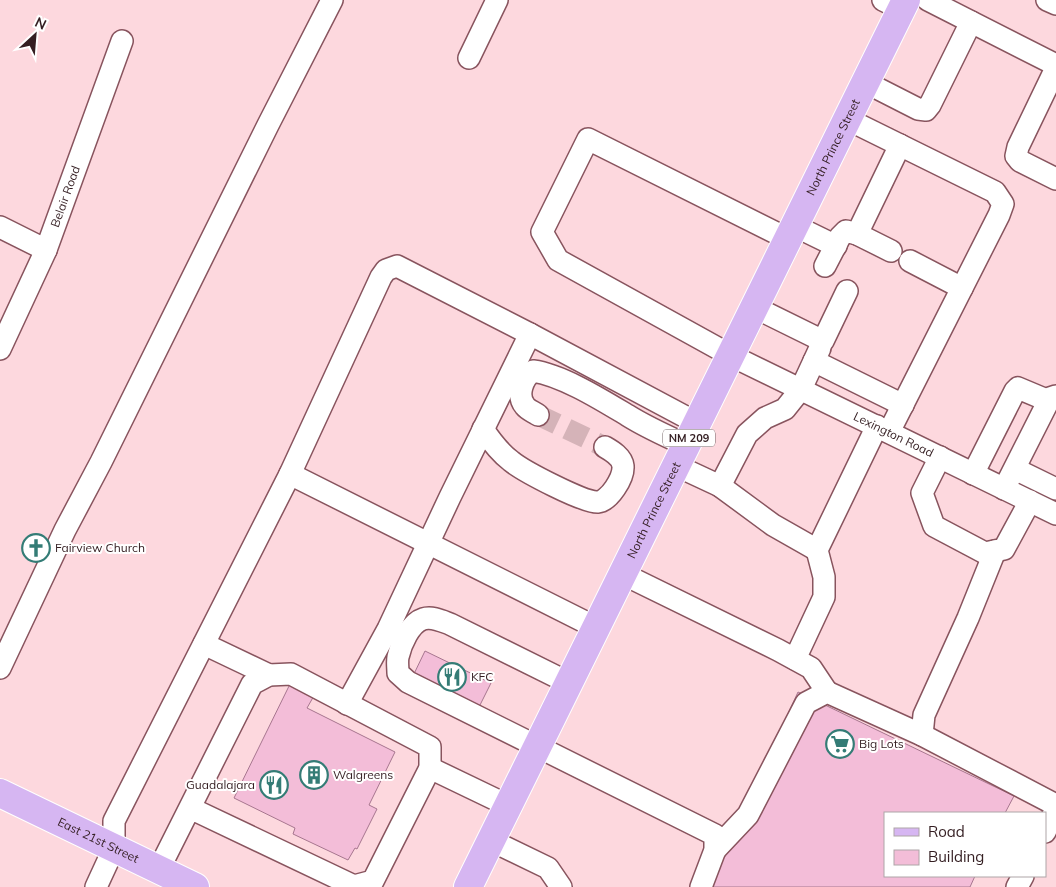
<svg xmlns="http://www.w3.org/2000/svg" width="1056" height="887" font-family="Mulish,sans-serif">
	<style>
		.building { fill: #f3bdd8; stroke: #a7768f }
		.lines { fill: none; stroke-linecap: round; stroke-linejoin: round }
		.minor-tunnel { stroke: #d5b3b8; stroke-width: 21; stroke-dasharray: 21 11; stroke-linecap: butt }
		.minor-casing { stroke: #88545e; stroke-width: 24 }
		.major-casing { stroke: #fff; stroke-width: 30 }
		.minor { stroke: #fff; stroke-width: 21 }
		.major { stroke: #d6b6f2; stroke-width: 28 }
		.labels { text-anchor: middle; stroke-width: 4; stroke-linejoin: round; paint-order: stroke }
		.shield { fill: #fff; stroke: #716264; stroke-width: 1 }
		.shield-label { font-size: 11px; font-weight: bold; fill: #341e22 }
		.street-label { font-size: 12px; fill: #341e22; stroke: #fff }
		.poi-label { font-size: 12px; fill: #341e22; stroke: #fff; text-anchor: start }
	</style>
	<rect width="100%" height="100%" fill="#fdd8de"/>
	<path class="building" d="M425,651L491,683L478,709L412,678Z
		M291,682L315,694L307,708L395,752L369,805L377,809L357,849L355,848L348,860L293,834L295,828L234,798Z
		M798,692L1014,796L1005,813H885V876H975L970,887H713L709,885Z"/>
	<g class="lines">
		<path class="minor-tunnel" d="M538,415L605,447"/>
		<defs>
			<g id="minor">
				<path d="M883,0L901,9"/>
				<path d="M928,0L1056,65"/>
				<path d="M1047,0L1056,4"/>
				<path d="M469,58L497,0"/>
				<path d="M1056,68L1018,147L1016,156L1020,161L1056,179"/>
				<path d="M865,82L918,109L926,110L930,105L971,22"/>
				<path d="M847,119L995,192L1003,204L999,215L889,432"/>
				<path d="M795,226L836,246"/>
				<path d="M0,227L46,250"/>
				<path d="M857,234L900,145"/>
				<path id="s1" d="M788,239L588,139L542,232L558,260L730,355L1056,514"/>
				<path d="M910,261L962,288"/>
				<path d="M825,266L840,237L846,231L857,234L891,251"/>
				<path d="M754,307L823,341L847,291"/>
				<path d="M820,348L814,361L903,405"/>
				<path id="s2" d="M0,349L46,250L122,41"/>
				<path d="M538,415C534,412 528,410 525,406C516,395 523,378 533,371C562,375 602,400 627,415C646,427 666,436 686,445"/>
				<path d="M483,429C491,441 499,452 511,461C523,471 584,503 598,502C609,501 624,478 623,466C622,457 612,451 605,447"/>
				<path d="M940,457L922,493L934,526L985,553L1004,549L1030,501"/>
				<path d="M675,465L720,486L773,525L817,550"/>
				<path d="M1015,469L1056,489"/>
				<path d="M290,474L597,628"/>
				<path d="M973,474L1015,391L1018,388L1049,401"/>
				<path d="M720,486L747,434L765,418L785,409L801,389L814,361"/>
				<path d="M1004,489L1050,398L1056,396"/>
				<path d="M623,574L778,650L811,668L827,692"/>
				<path d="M204,644L269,675"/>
				<path d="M795,659L824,597V577L817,550L877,426"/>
				<path d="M0,668L65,530L101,462L268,125L332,0"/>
				<path d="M569,683L450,624C442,621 432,616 423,619C410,623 401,644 398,657C397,662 398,668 398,673L408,682L715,835V850L701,887"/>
				<path d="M347,704L388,629L450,497L530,334"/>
				<path d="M922,735L924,715L968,618L995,551"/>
				<path d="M430,768L509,806"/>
				<path d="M1045,832L1056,809"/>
				<path d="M490,840L548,868L561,887"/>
				<path d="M715,850L748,815L806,703L827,692L922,735L1056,805"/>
				<path d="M159,869L252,684L269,675L291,674L430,747V768L373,881L354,886L190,808"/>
				<path d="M96,887L114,848V821L290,474L381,277L386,270L397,266L530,334L697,423"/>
				<path d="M1017,887L1023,876"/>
			</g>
			<g id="major">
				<path id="s3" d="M0,793L195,887"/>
				<path id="s4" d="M468,887L906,0"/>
			</g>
		</defs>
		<use href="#minor" class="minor-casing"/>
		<use href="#major" class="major-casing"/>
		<use href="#minor" class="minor"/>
		<use href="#major" class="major"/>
	</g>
	<defs>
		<symbol id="church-ring" viewBox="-11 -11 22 22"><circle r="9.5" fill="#fff" stroke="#347c76" stroke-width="1.5"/><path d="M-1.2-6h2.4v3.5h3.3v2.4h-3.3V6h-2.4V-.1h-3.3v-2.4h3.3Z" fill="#347c76"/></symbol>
		<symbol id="restaurant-ring" viewBox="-11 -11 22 22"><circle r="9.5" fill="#fff" stroke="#347c76" stroke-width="1.5"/><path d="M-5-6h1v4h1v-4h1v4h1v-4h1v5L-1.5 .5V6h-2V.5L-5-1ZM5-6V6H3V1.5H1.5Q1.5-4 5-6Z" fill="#347c76"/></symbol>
		<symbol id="supermarket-ring" viewBox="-11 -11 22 22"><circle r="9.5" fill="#fff" stroke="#347c76" stroke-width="1.5"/><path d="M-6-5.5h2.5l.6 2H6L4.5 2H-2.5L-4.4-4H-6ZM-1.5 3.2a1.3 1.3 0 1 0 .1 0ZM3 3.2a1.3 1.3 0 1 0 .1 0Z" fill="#347c76"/></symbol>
		<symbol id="building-ring" viewBox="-11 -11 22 22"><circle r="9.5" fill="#fff" stroke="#347c76" stroke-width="1.5"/><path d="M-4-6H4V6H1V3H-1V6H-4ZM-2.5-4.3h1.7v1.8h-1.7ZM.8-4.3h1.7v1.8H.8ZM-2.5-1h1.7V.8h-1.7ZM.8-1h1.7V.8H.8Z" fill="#347c76"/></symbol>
	</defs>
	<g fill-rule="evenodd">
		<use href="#church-ring" x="20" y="532" width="32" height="32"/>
		<use href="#restaurant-ring" x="436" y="661" width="32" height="32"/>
		<use href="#supermarket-ring" x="824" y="728" width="32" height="32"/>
		<use href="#building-ring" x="298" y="759" width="32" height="32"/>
		<use href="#restaurant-ring" x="258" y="769" width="32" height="32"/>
	</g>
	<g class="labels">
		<rect class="shield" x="663" y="429.5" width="52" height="17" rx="4"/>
		<g class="shield-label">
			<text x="689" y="442">NM 209</text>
		</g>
		<g class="street-label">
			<text dy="4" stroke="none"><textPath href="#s4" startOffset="825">North Prince Street</textPath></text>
			<text dy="4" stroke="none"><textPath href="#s2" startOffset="166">Belair Road</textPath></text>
			<text dy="4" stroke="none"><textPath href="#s1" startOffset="738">Lexington Road</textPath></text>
			<text dy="4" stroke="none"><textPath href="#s4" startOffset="420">North Prince Street</textPath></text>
			<text dy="4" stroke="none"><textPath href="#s3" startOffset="109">East 21st Street</textPath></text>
		</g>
		<g class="poi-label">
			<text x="55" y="552">Fairview Church</text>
			<text x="471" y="681">KFC</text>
			<text x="859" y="748">Big Lots</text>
			<text x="333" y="779">Walgreens</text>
			<text x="255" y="789" text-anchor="end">Guadalajara</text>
		</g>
	</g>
	<rect x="884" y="812" width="162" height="65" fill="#ffffff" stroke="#aea5a7"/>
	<rect x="894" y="828" width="25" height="8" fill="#d6b6f2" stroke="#aea5a7"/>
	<text x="928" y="837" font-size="15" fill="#341e22">Road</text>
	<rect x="894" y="850" width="25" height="15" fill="#f3bdd8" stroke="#aea5a7"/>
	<text x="928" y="862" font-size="15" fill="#341e22">Building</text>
	<g transform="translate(35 35) rotate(26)" stroke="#ffffff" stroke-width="4" paint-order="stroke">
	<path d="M0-4L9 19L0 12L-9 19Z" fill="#341e22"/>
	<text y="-8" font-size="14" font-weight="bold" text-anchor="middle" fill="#341e22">N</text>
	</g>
</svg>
